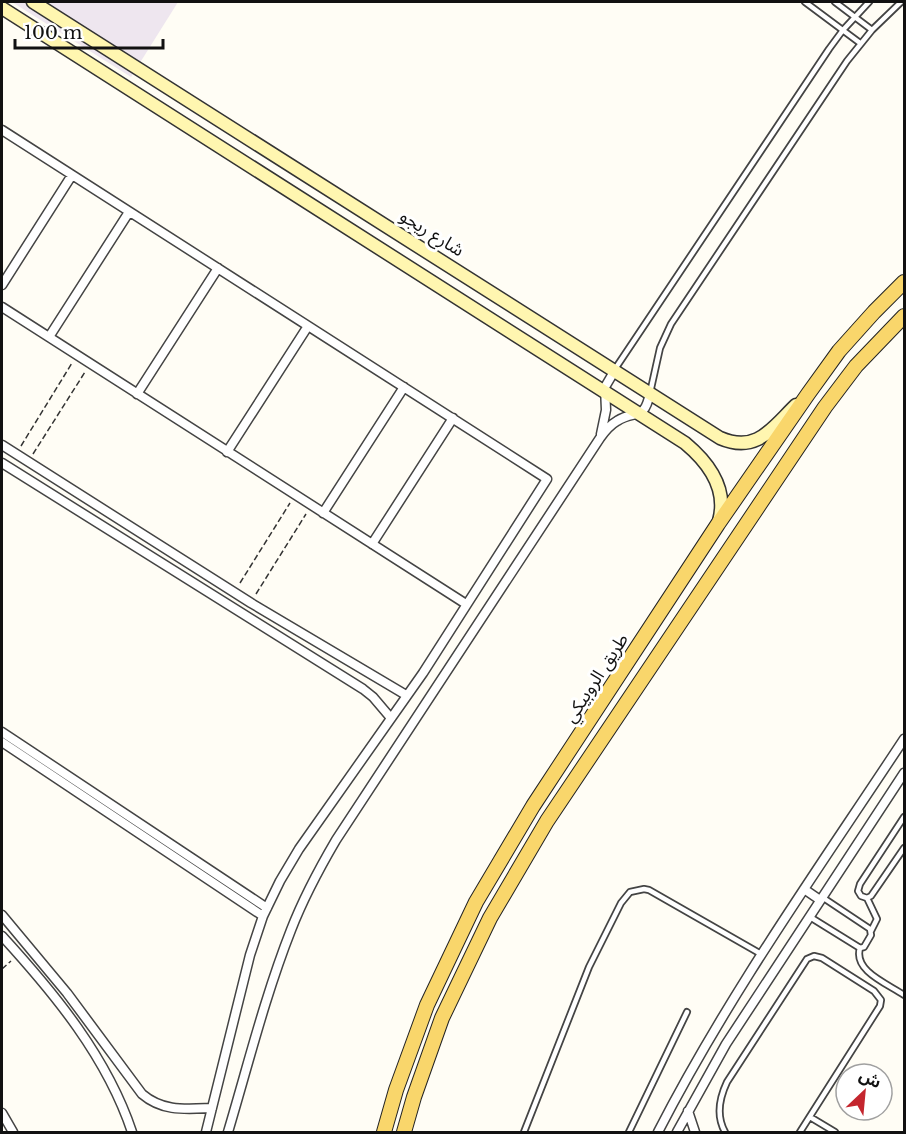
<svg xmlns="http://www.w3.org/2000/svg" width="906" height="1134" font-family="'Libre Baskerville','Noto Sans Arabic',serif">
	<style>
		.industrial { fill: #eee6ef }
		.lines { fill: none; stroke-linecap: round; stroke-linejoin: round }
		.service-casing { stroke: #444; stroke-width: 8 }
		.minor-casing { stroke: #444; stroke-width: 11 }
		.secondary-casing { stroke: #333; stroke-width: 15 }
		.primary-casing { stroke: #222; stroke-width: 16 }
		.path { stroke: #333; stroke-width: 1.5; stroke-dasharray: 6 3; stroke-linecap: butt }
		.service { stroke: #fff; stroke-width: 4.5 }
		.minor { stroke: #fff; stroke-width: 8 }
		.secondary { stroke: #fff6b0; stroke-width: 12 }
		.primary { stroke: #f9d66b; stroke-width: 14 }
		.labels { text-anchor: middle; stroke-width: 6; stroke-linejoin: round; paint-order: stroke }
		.street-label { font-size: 18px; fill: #111; stroke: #fff }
	</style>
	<rect width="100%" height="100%" fill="#fffdf5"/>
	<path class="industrial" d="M12,2H178L131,77Z"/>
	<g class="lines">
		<defs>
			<path id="service" d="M805,2L860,43
				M835,2L872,30
				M615,369L829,49L843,30L869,2
				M650,393L660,348L671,324L847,61L872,30L901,2
				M904,817L860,884L858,891L861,896L867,898L871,896L904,848
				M867,898L877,919L871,931
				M810,917L860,948L864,947L871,935L870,929L822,897
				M860,948C853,971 888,984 904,995
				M810,1117L835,1132
				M524,1132L589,967L621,903L630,892L644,889L649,890L761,954
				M629,1132L687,1012
				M725,1132C716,1116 719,1099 727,1082L807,959L814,956L822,958L874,991L881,1000L880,1006L800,1132"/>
			<path id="minor" d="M2,130L547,479L423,673L299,849L280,881L263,916L250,955L206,1132
				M2,285L72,175
				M2,307L466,604
				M49,337L129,212
				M137,394L218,268
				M601,434L606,410L605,387L615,370
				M2,445L251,603L406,695
				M227,452L308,326
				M2,463L363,689L373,697L390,717
				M323,513L404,387
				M372,544L453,418
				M2,732L267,908
				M2,742L263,916
				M804,889L820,900
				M2,915L67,993L142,1094C163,1112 186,1109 212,1108
				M2,936C55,994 107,1057 132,1132
				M688,1111L695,1132
				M2,1113L13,1132
				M228,1132C248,1065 265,996 291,930C303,899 319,869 336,840L600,438C605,431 610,425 617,421C636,409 644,422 650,393
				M658,1132C729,994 819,868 904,739
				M677,1132L726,1044L904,773"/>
			<path id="secondary" d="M33,2L720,438C757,454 772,428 796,405
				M2,8L685,443C709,463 728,489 719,521"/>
			<path id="primary" d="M384,1132L396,1090L427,1005L476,902L533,806L718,524L808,394L839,351L874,312L904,282
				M404,1132L414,1097L442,1018L490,918L547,821L825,407L856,366L904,316"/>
		</defs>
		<use href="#service" class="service-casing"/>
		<use href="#minor" class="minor-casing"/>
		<use href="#secondary" class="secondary-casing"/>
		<use href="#primary" class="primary-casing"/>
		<path class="path" d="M21,446L72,363
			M33,454L85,372
			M240,583L290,503
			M256,594L306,514
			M2,969L11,961"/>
		<use href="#service" class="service"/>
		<use href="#minor" class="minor"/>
		<use href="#secondary" class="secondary"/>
		<use href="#primary" class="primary"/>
	</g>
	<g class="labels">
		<g class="street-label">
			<text transform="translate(432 233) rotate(32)" y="6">شارع ريجو</text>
			<text transform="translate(596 678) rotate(-57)" y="6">طريق الروبيكي</text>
		</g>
	</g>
	<rect width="906" height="1134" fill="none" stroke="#111111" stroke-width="6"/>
	<g transform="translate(864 1092) rotate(26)"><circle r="28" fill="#ffffff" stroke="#a0a0a0" stroke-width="1.5"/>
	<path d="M0-4.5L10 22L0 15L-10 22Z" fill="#c4262e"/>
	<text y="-9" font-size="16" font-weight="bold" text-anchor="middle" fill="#111111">ش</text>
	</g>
	<path d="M15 39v9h148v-9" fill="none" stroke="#111111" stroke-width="3"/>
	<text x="24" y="39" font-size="18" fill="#111111" stroke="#ffffff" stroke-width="4.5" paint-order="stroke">100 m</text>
</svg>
